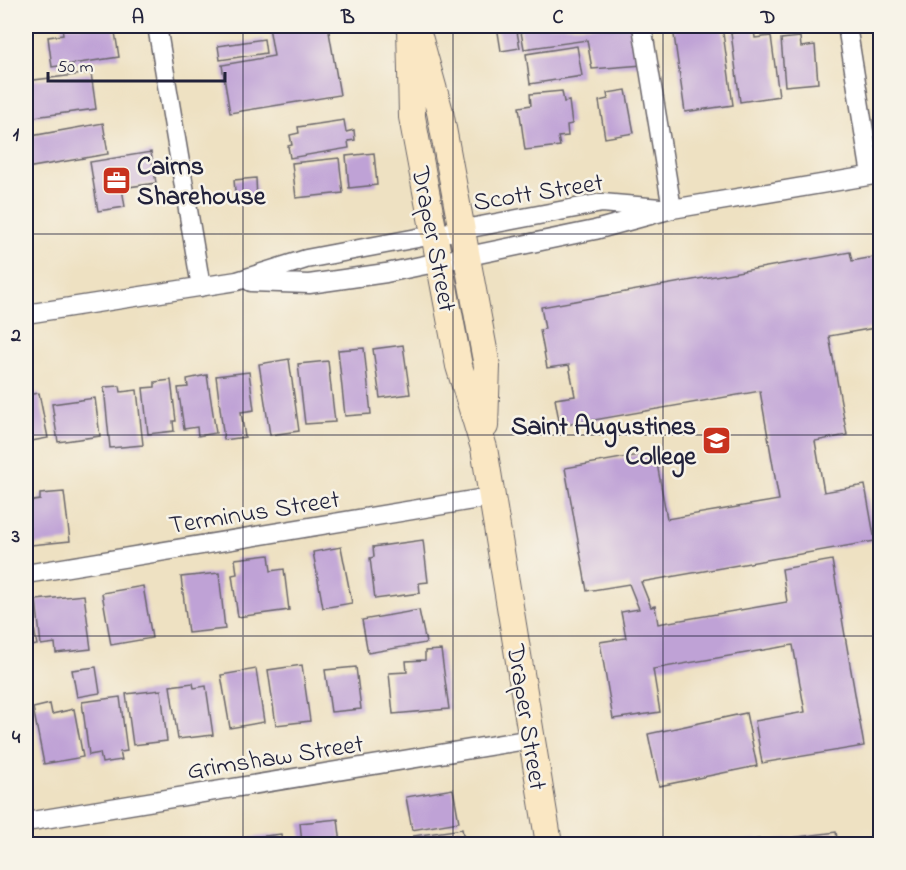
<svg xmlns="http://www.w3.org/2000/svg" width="906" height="870" font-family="'Indie Flower',sans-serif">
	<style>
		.building { fill: #bfa2d6 }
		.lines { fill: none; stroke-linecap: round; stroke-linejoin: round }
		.street-casing { stroke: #69656a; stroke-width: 21 }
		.secondary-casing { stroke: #69656a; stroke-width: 28 }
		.street { stroke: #fff; stroke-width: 18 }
		.secondary { stroke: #fae7c3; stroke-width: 26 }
		.grid { fill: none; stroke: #22223b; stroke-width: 1.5; stroke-opacity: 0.55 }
		.labels { text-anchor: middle; stroke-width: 5; stroke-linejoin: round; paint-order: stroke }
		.poi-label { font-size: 26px; font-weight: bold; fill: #22223b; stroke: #f7f3e8; text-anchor: start }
		.street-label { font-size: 26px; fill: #22223b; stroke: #f7f3e8 }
		.neatline { fill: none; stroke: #22223b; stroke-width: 2 }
		.grid-label { font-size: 20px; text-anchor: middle; font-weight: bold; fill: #22223b }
	</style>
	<rect width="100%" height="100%" fill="#f7f3e8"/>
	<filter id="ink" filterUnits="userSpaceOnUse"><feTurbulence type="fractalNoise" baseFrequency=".0167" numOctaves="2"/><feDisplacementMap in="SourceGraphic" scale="12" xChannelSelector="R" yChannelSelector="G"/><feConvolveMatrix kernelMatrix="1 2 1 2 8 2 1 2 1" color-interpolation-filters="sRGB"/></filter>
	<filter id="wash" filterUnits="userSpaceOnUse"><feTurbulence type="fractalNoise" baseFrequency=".008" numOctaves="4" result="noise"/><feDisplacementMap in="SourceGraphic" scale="24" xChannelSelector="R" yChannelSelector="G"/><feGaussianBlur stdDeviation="1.35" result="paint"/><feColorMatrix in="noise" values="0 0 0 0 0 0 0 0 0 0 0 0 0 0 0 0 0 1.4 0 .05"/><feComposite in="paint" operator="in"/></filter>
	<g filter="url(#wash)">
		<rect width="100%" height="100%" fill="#eee1c2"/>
		<g id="blocks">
			<path class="building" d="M62,26H114L119,57L52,67L48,37L63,35Z
				M279,26H328L340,95L230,113L222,65L274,56L269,27Z
				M497,26H516L520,48L501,51Z
				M520,26H637L643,65L592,69L587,40L524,49Z
				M688,26H722L733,105L685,112L673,28Z
				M754,30L755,38L771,36L779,96L740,102L731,33Z
				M800,37L801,47L815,45L818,83L785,86L781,39Z
				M264,39L266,53L220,60L218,46Z
				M577,46L582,76L530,84L526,54Z
				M91,73L96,109L26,118V81Z
				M626,90L634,133L605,138L599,101L608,99L607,93Z
				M562,91L564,102L569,101L572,124L567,125L568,136L558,137L560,146L525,150L519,107L531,105L530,94Z
				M344,120L346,132L354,130L355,140L348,141L349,148L290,158L288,146L292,145L290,135L299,133L298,127Z
				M103,123L108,154L26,168V137Z
				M151,152L156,183L122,188L125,207L98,211L90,162Z
				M374,153L377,185L349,188L346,156Z
				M339,158L343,193L296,198L292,163Z
				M256,178L257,201L236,202L234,180Z
				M850,252L852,261L880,256V327L829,336L847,435L815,441L824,492L865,485L875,541L641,582L651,607L655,606L658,624L787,602L782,569L832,560L864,746L762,763L755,721L805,712L793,645L653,669L660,712L613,719L600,642L626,638L621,612L639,609L629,584L587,591L565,468L655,452L667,519L779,500L760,391L560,426L555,399L575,396L569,365L547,368L540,330L545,329L541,307Z
				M403,345L410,394L380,398L373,349Z
				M364,348L371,414L345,416L338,350Z
				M289,359L299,431L270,435L259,364Z
				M328,361L335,422L305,424L298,364Z
				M249,372L254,410L241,412L245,437L224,440L216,376Z
				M207,375L216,433L198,436L197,427L184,429L178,388L188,387L187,379Z
				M171,380L176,421H173L174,431L148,434L143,388L155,387V382Z
				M120,386L121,392L137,390L143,445L110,448L104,387Z
				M39,393L48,438L26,442V395Z
				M95,398L100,436L58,442L52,404Z
				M64,492L70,541L31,545L27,502L40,500V494Z
				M423,540L428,582L419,583L420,593L375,599L370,558L374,557L373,547Z
				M341,547L352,603L323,608L313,552Z
				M269,555L271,571L284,569L289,610L238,617L232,575L237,574L235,559Z
				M219,573L225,629L188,633L181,577Z
				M143,586L152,638L111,645L102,593Z
				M28,595L37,645L26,647V596Z
				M84,595L91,649L56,653L55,643L41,645L36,600Z
				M419,610L426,643L368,653L362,620Z
				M441,650L449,709L393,714L389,673L407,672L406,661L425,660V651Z
				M302,665L310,721L276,725L268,670Z
				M96,667L100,693L77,697L72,670Z
				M356,667L361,709L331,712L325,670Z
				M256,669L264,722L230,728L221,675Z
				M193,683L194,688L206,686L213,735L178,739L170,686Z
				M161,690L167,741L133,745L126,694Z
				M120,697L127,751L120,752L122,760L102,763L100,753L89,755L82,702Z
				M50,704L52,714L74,709L83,757L44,764L33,708Z
				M746,713L757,766L659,786L648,734Z
				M453,789L459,822L412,830L406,797Z
				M338,819L341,844H302L300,823Z
				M462,829L465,844H415L413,836Z
				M836,832L838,844H776V840Z
				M281,834L282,844H251L250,838Z
				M759,839L760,844H731V843Z"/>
		</g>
	</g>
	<g filter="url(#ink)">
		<use href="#blocks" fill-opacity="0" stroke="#69656a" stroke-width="1.5"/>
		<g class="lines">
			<defs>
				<path id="street" d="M157,26L201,287
					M642,26L672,209
					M847,26L871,175
					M251,282L309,284L386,273L595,230L672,209L880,174
					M26,314L237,281L306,259L602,203L672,209
					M26,574L491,497
					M26,822L532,739"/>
				<path id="secondary" d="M410,26L412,117L459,366L484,448L549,844
					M420,40L440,112L487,366L485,426"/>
			</defs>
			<use href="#street" class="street-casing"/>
			<use href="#secondary" class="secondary-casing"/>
			<use href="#street" class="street"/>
			<use href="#secondary" class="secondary"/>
		</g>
	</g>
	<path class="grid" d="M243,26V844M453,26V844M663,26V844M26,234H880M26,435H880M26,636H880"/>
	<defs>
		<symbol id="office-square" viewBox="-11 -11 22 22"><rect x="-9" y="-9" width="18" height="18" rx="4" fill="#c8321e" stroke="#f7f3e8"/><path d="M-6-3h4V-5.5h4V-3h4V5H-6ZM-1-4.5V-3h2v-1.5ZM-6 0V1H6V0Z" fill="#fff"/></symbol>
		<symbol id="school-square" viewBox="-11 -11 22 22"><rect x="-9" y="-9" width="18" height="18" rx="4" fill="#c8321e" stroke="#f7f3e8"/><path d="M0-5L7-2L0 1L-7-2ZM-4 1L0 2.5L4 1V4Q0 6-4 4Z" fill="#fff"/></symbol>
	</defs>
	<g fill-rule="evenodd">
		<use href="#office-square" x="100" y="164" width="33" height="33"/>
		<use href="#school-square" x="700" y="424" width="33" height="33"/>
	</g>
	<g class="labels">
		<g class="poi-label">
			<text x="137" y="174">Cairns<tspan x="137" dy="30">Sharehouse</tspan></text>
			<text x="696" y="434" text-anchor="end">Saint Augustines<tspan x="696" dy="30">College</tspan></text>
		</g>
		<g class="street-label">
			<text transform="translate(538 191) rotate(-9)" y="9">Scott Street</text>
			<text transform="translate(435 239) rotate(79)" y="9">Draper Street</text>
			<text transform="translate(254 511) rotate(-9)" y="9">Terminus Street</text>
			<text transform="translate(528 717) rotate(81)" y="9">Draper Street</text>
			<text transform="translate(275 756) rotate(-9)" y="9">Grimshaw Street</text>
		</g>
	</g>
	<rect width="906" height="870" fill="none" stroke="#f7f3e8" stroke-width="66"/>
	<path d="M48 72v9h177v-9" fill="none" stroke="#22223b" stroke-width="3"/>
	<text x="57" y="72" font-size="18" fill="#22223b" stroke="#f7f3e8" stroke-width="4.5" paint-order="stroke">50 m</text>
	<rect x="33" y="33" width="840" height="804" class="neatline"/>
	<g class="grid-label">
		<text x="138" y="23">A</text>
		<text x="348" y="23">B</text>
		<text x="558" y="23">C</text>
		<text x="768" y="23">D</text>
		<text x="16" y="140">1</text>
		<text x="16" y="341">2</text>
		<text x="16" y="542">3</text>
		<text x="16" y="743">4</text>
	</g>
</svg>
